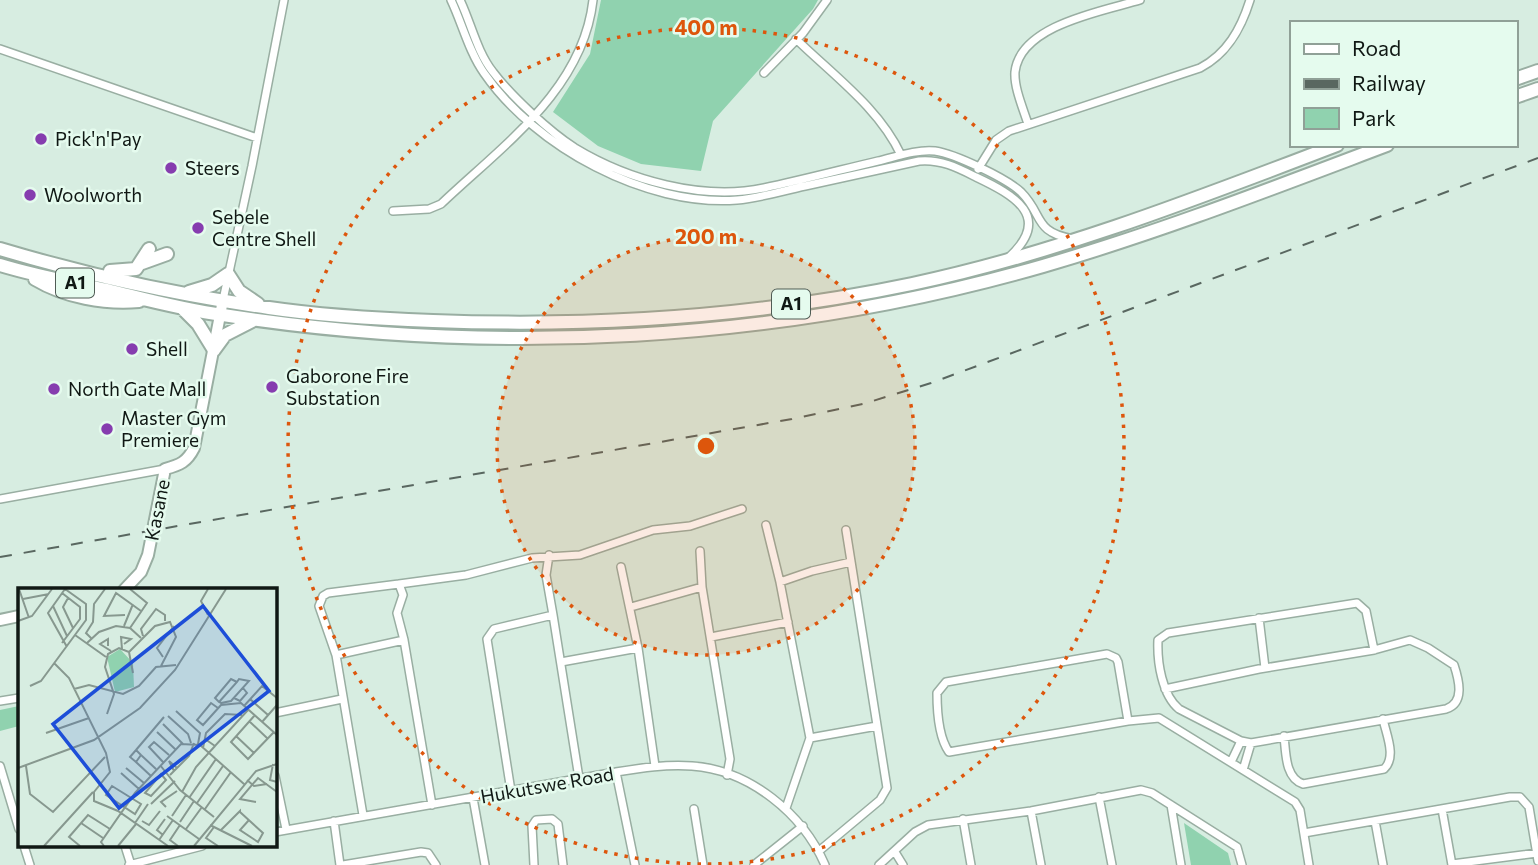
<svg xmlns="http://www.w3.org/2000/svg" width="1538" height="865" font-family="Commissioner,sans-serif">
	<style>
		.green { fill: #90d2af }
		.lines { fill: none; stroke-linecap: round; stroke-linejoin: round }
		.street-casing { stroke: #99aea2; stroke-width: 10 }
		.secondary-casing { stroke: #99aea2; stroke-width: 14 }
		.highway-casing { stroke: #99aea2; stroke-width: 16 }
		.street { stroke: #fff; stroke-width: 7 }
		.secondary { stroke: #fff; stroke-width: 10 }
		.highway { stroke: #fff; stroke-width: 12 }
		.rail { stroke: #596760; stroke-width: 2; stroke-dasharray: 12 12; stroke-linecap: butt }
		.ring { fill: none; stroke: #dd560c; stroke-width: 3.5; stroke-dasharray: 3.5 7 }
		.poi-dot { fill: #863daf; stroke: #e5fbee; stroke-width: 2.5 }
		.labels { text-anchor: middle; stroke-width: 5; stroke-linejoin: round; paint-order: stroke }
		.shield { fill: #e5fbee; stroke: #505c55; stroke-width: 2 }
		.shield-label { font-size: 18px; font-weight: bold; fill: #101814 }
		.poi-label { font-size: 19px; fill: #101814; stroke: #e5fbee; text-anchor: start }
		.street-label { font-size: 19px; fill: #101814; stroke: #e5fbee }
		.inset-road { fill: none; stroke: #87988f; stroke-width: 2 }
		.view { fill: #1d4ed8; fill-opacity: 0.15; stroke: #1d4ed8; stroke-width: 3.5 }
		.inset-edge { fill: none; stroke: #101814; stroke-width: 3.5 }
		.centre { fill: #dd560c; stroke: #e5fbee; stroke-width: 3.5 }
		.ring-label { font-size: 21px; text-anchor: middle; font-weight: bold; fill: #dd560c; stroke: #e5fbee; stroke-width: 5; stroke-linejoin: round; paint-order: stroke }
	</style>
	<rect width="100%" height="100%" fill="#d7ede1"/>
	<path class="green" d="M601,0H818L813,9L713,121L701,171L641,164L598,146L553,112L590,54Z
		M19,706V726L0,731V710Z
		M1184,823L1228,853L1231,865H1191Z"/>
	<g class="lines">
		<defs>
			<path id="street" d="M451,0C462,23 469,52 484,73C535,147 646,207 737,200C760,198 782,191 805,186C843,178 881,169 919,161C941,159 958,168 976,177C1014,195 1054,217 1008,258
				M460,0C471,23 477,52 493,72C511,96 550,132 575,148C628,180 702,201 764,188C802,180 840,170 878,161C895,157 917,149 935,151C955,154 1006,178 1021,192C1044,215 1033,232 1073,239
				M796,39C833,75 879,108 901,155
				M0,49L257,138
				M764,73L803,33L827,0
				M1028,124C1023,108 1014,88 1015,72C1020,25 1103,11 1140,0
				M978,169L996,140L1009,131L1200,68C1227,54 1241,29 1250,0
				M393,211L429,209L441,204C502,146 583,90 593,0
				M223,300L252,166L284,0
				M0,499L165,469
				M766,525L780,582L810,738L786,808
				M700,551L702,587L730,759L727,775
				M549,555L546,575L553,615
				M621,567L638,648L655,766
				M780,582L812,571L851,562
				M399,584L466,575L532,558L580,555L653,530L690,526L742,509
				M631,607L702,587
				M1259,618L1265,668
				M711,637L788,622
				M336,655L319,606L323,596L328,593L399,584L403,595L397,613L404,640
				M561,662L638,648
				M1165,689L1259,669L1374,650L1410,640L1428,648L1454,665C1459,680 1465,703 1446,709L1251,743L1241,741L1179,709C1162,695 1157,662 1158,640L1168,633L1357,603L1366,611L1374,650
				M0,701L19,698
				M275,713L342,699
				M1128,721L1118,662L1116,658L1107,654L946,682L937,693C937,711 939,738 949,752L1128,721L1159,718L1295,802L1300,810L1309,865
				M1284,736C1286,753 1285,778 1303,784L1384,769C1397,757 1386,734 1383,719
				M810,738L877,726
				M1231,762L1241,741
				M0,766L19,829
				M1243,770L1251,743
				M616,772L635,865
				M275,776L286,829
				M511,791L487,639L494,629L553,615L579,778
				M1099,797L1112,865
				M473,798L485,865
				M1171,805L1181,865
				M694,809L703,865
				M1442,809L1452,865
				M1031,811L1041,865
				M363,815L336,655L404,640L432,805
				M963,819L971,865
				M334,821L340,865
				M1375,821L1383,865
				M275,832L616,772C641,768 667,764 692,766C750,770 803,814 825,865
				M1304,833L1510,797H1520L1529,807L1538,861
				M24,846L30,865
				M125,846L131,865
				M819,851L880,800L887,788L846,530
				M895,852L903,865
				M1452,864L1537,853
				M129,865L202,846
				M343,865L421,852L428,853L436,865
				M534,865L532,826L536,820L552,819L558,824L563,865
				M754,865L803,826
				M879,865L915,832L928,825L1031,811L1141,790L1152,793L1237,847L1242,865"/>
			<path id="secondary" d="M124,590L141,572L148,555L165,469C180,465 187,462 194,448L223,300
				M0,620L19,616"/>
			<path id="highway" d="M1515,79L1538,71
				M1515,97L1538,89
				M0,249C87,275 178,295 269,308C323,316 378,319 433,321C594,327 755,317 912,284C1058,253 1198,198 1337,145
				M142,263L167,254
				M0,265C36,276 74,283 111,291C148,300 185,310 223,315C494,357 779,342 1043,266C1160,232 1273,188 1387,145
				M110,271L136,269L149,249
				M35,279C65,297 105,304 139,301
				M189,292L212,285L228,274L239,291L258,304
				M183,309L198,324L214,350
				M214,350L225,335L254,320"/>
		</defs>
		<use href="#street" class="street-casing"/>
		<use href="#secondary" class="secondary-casing"/>
		<use href="#highway" class="highway-casing"/>
		<use href="#street" class="street"/>
		<use href="#secondary" class="secondary"/>
		<use href="#highway" class="highway"/>
		<path class="rail" d="M0,557L792,419L863,404L931,383L1538,158"/>
	</g>
	<circle cx="706" cy="446" r="209" fill="#dd560c" fill-opacity=".12"/>
	<g class="ring">
		<circle cx="706" cy="446" r="209"/>
		<circle cx="706" cy="446" r="418"/>
	</g>
	<g class="poi-dot">
		<circle cx="41" cy="139" r="7"/>
		<circle cx="171" cy="168" r="7"/>
		<circle cx="30" cy="195" r="7"/>
		<circle cx="198" cy="228" r="7"/>
		<circle cx="132" cy="349" r="7"/>
		<circle cx="272" cy="387" r="7"/>
		<circle cx="54" cy="389" r="7"/>
		<circle cx="107" cy="429" r="7"/>
	</g>
	<g class="labels">
		<g class="shield">
			<rect x="56" y="268.5" width="38" height="29" rx="5"/>
			<rect x="772" y="289.5" width="38" height="29" rx="5"/>
		</g>
		<g class="shield-label">
			<text x="75" y="289">A1</text>
			<text x="791" y="310">A1</text>
		</g>
		<g class="poi-label">
			<text x="55" y="146">Pick'n'Pay</text>
			<text x="185" y="175">Steers</text>
			<text x="44" y="202">Woolworth</text>
			<text x="212" y="224">Sebele<tspan x="212" dy="22">Centre Shell</tspan></text>
			<text x="146" y="356">Shell</text>
			<text x="286" y="383">Gaborone Fire<tspan x="286" dy="22">Substation</tspan></text>
			<text x="68" y="396">North Gate Mall</text>
			<text x="121" y="425">Master Gym<tspan x="121" dy="22">Premiere</tspan></text>
		</g>
		<g class="street-label">
			<text transform="translate(157 510) rotate(-79)" y="7">Kasane</text>
			<text transform="translate(547 785) rotate(-10)" y="7">Hukutswe Road</text>
		</g>
	</g>
	<g transform="translate(18 588)">
		<rect width="259" height="259" fill="#d7ede1"/>
		<path d="M102,61L115,75L116,99L97,104L89,69Z" fill="#90d2af"/>
		<path class="inset-road" d="M1,1L11,30M47,1L30,25L49,59M50,10L45,19L55,40M5,11L31,6M35,18L49,48M107,27L86,28L98,5L123,23M190,27L183,13L190,1M0,33L14,28L34,1M106,38L115,16M112,40L129,15L112,1M57,47L88,69M125,48L123,41L138,21L147,27V33M73,50L68,45L75,34L76,16L87,1M44,55L62,31V19L44,5M69,55L81,44L98,38L112,40L123,50M90,58V51L82,56L93,63M104,61L103,49L113,51L106,56M111,64L137,38L152,34L158,49L143,78M145,69L139,60L156,38M36,75L51,90L88,165L92,184L76,204V213L100,223L150,258M12,98L23,93L68,32V16L47,1M56,101L71,97L105,106L121,98L138,79L158,77M216,110L222,113L229,105L225,100M232,111L250,127M201,114L219,94L221,91L231,93L213,113L203,115L201,114L197,110L213,91L219,94M226,118L244,98L259,110M200,120L193,115L179,132L185,137L203,117L223,115L259,147M158,123L182,145L180,156M89,126L96,106L87,79L90,66L101,60L111,64L115,85M237,127L213,154L230,171L256,144M150,128L170,146L173,155M231,133L249,150M244,134L259,117M145,136L165,156M139,144L157,161M28,145L71,130M218,148L236,165M187,151L197,158L230,122M185,160L188,145L207,126L224,127M118,162L146,129M118,174L112,169L118,162L123,167M145,174L131,159L136,154L151,167M255,176L252,192L259,194M142,177L162,202L196,229M8,178L12,206L35,224L87,169M0,180L76,152L122,120L157,82L208,1M108,180L126,195M156,183L151,173L159,180M103,185L121,201M143,186L148,192L133,208L127,205ZM152,187L171,168L176,155M133,188L118,174L123,167L138,181M229,192L236,198L249,196M94,198L123,216L117,226L88,207ZM164,204L178,179L197,158M171,210L198,171M238,214L222,211L240,190L259,204M179,215L205,178M133,216L157,193M148,219L143,214L159,203M187,221L213,184M149,228L181,251M154,228L168,207M124,233L131,237L142,223M162,234L176,213M63,235L85,250M117,235L130,216M192,237L234,258M196,239L188,250L200,258M168,241L184,219M203,242L222,223V224L245,245L240,254L222,242L231,232M145,247L139,242L147,231M141,252L155,232M26,258L75,204M62,258L51,249L70,227L92,241M86,258L83,254L117,205L163,156L182,157L226,196M100,258L118,236M160,258L152,252L162,237M176,258L238,183L259,176"/>
		<path class="view" d="M185,18L251,103L101,220L35,136Z"/>
		<rect width="259" height="259" class="inset-edge"/>
	</g>
	<circle cx="706" cy="446" r="10" class="centre"/>
	<g class="ring-label">
		<text x="706" y="35">400 m</text>
		<text x="706" y="244">200 m</text>
	</g>
	<rect x="1290" y="21" width="228" height="126" fill="#e5fbee" stroke="#90a097" stroke-width="2"/>
	<rect x="1304" y="44" width="35" height="10" fill="#ffffff" stroke="#90a097" stroke-width="2"/>
	<text x="1352" y="56" font-size="21" fill="#101814">Road</text>
	<rect x="1304" y="79" width="35" height="10" fill="#596760" stroke="#90a097" stroke-width="2"/>
	<text x="1352" y="91" font-size="21" fill="#101814">Railway</text>
	<rect x="1304" y="108" width="35" height="21" fill="#90d2af" stroke="#90a097" stroke-width="2"/>
	<text x="1352" y="126" font-size="21" fill="#101814">Park</text>
</svg>
